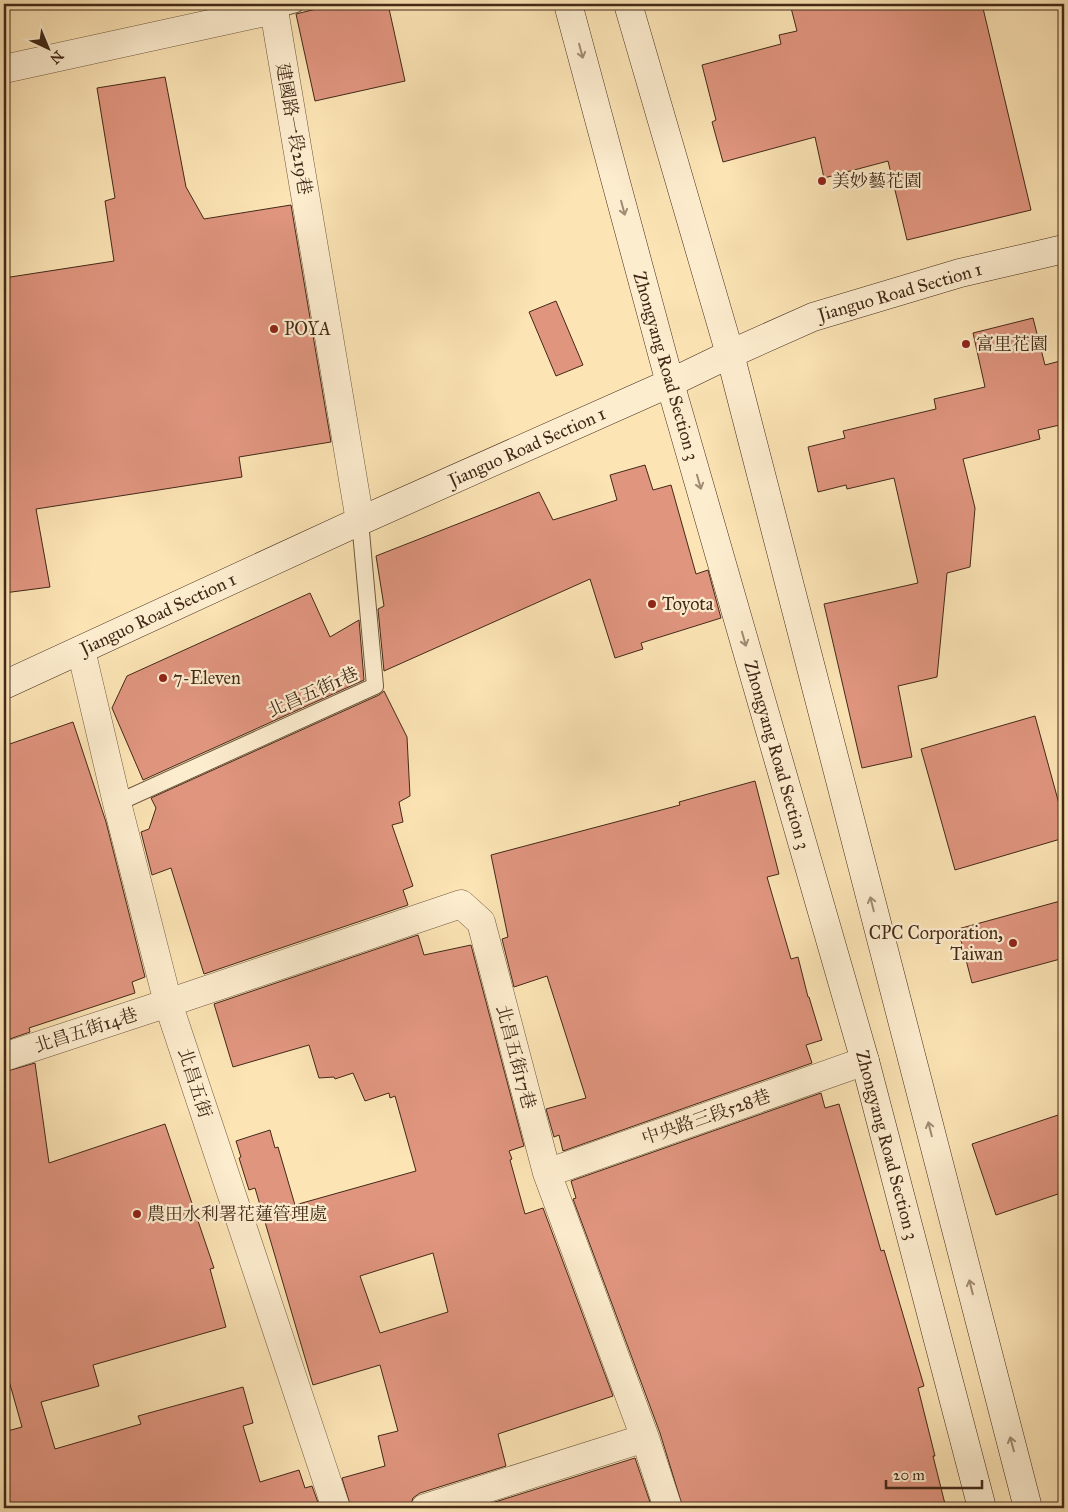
<svg xmlns="http://www.w3.org/2000/svg" width="1068" height="1512" font-family="'IM FELL Great Primer','Noto Serif TC',serif">
	<style>
		.building { fill: #e0957f; stroke: #422918; fill-rule: evenodd }
		.lines { fill: none; stroke-linecap: round; stroke-linejoin: round }
		.lane-casing { stroke: #70583f; stroke-width: 18 }
		.street-casing { stroke: #70583f; stroke-width: 29 }
		.secondary-casing { stroke: #422918; stroke-width: 29 }
		.lane { stroke: #fdedcf; stroke-width: 16 }
		.street { stroke: #fdedcf; stroke-width: 28 }
		.secondary { stroke: #fdedcf; stroke-width: 28 }
		.oneway { stroke: #a08b74 }
		.poi-dot { fill: #8f2418; stroke: #fdedcf; stroke-width: 2 }
		.labels { text-anchor: middle; stroke-width: 4.5; stroke-linejoin: round; paint-order: stroke }
		.street-label { font-size: 18px; fill: #422918; stroke: #fdedcf }
		.poi-label { font-size: 18px; fill: #422918; stroke: #fdedcf; text-anchor: start }
	</style>
	<rect width="100%" height="100%" fill="#fce4b5"/>
	<filter id="stains"><feTurbulence type="fractalNoise" baseFrequency=".004" numOctaves="4"/><feColorMatrix values="0 0 0 0 .2 0 0 0 0 .09 0 0 0 0 .02 0 0 0 .5 -.17"/></filter>
	<radialGradient id="worn" r=".72"><stop offset=".6" stop-color="#630" stop-opacity="0"/><stop offset="1" stop-color="#630" stop-opacity=".3"/></radialGradient>
	<path class="building" d="M336,4H388L405,81L315,101L296,14Z
		M790,4H982L1031,210L907,240L888,161L824,178L815,137L723,162L712,122L716,120L702,65L781,44L779,35L797,31Z
		M165,77L186,187L204,219L291,205L331,442L239,457L242,477L36,509L50,587L4,593V278L114,261L105,201L115,198L97,88Z
		M556,301L583,365L556,376L529,312Z
		M1033,318L1045,365L1064,360V424L1038,430L1040,439L963,459L975,508L970,567L947,573L937,677L898,686L912,757L862,768L824,604L918,583L894,478L847,489L846,485L818,492L808,447L845,438L843,431L936,409L934,399L985,387L973,333Z
		M645,465L653,490L671,485L696,574L708,570L721,618L641,643L643,649L615,658L590,579L384,671L378,609L384,606L376,556L539,492L553,520L617,500L610,475Z
		M310,593L330,637L359,620L364,680L143,780L112,708L127,676Z
		M384,691L407,737L410,796L399,802L403,822L392,825L413,886L403,890L408,905L204,974L171,868L152,875L141,832L149,829L156,808L151,798L379,695Z
		M1035,716L1064,822V838L955,870L921,749Z
		M73,722L106,822L145,977L132,982L135,993L29,1028L30,1032L4,1041V746Z
		M755,781L779,874L767,877L791,959L798,957L808,997H809L822,1040L806,1045L812,1063L563,1151L559,1135L554,1137L546,1109L586,1098L547,976L514,987L502,939L508,937L491,855L680,805L679,802Z
		M1064,900V958L972,983L958,929Z
		M418,935L424,955L471,945L524,1146L509,1151L512,1159L510,1160L525,1214L543,1208L613,1396L498,1434L506,1466L420,1493L413,1498L410,1508H351L342,1478L385,1466L378,1436L398,1431L380,1365L313,1385L255,1188L249,1190L239,1158L241,1157L236,1141L270,1130L275,1148L278,1147L295,1205L416,1171L395,1096L390,1098L389,1093L365,1101L353,1073L335,1079L334,1077L319,1078L309,1045L233,1067L214,1004ZM433,1253L448,1312L380,1333L360,1276Z
		M35,1063L49,1163L165,1124L214,1268L210,1269L226,1327L93,1365L99,1386L41,1402L55,1449L141,1424L138,1416L243,1387L253,1423L243,1426L260,1482L299,1470L305,1488L312,1486L320,1508H4V1432L22,1427L4,1363V1072Z
		M821,1093L825,1108L839,1104L881,1251L884,1250L924,1386L918,1388L935,1456H933L946,1508H683L660,1433L573,1199L576,1198L571,1181Z
		M1064,1113V1192L996,1215L972,1144Z
		M635,1458L652,1508H476Z"/>
	<g class="lines">
		<defs>
			<path id="lane" d="M274,10L296,4
				M117,803L375,686L360,521"/>
			<path id="street" d="M4,69L274,10L360,521
				M81,650L117,803L168,1003L336,1508
				M4,1057L168,1003L461,904L481,922L547,1173L645,1438L668,1508
				M547,1173L865,1061
				M425,1508L645,1438"/>
			<path id="secondary" d="M568,4L670,383L865,1061L982,1508
				M628,4L730,354L1028,1508
				M4,685L360,521L670,383L730,354L813,317L960,273L1064,249"/>
		</defs>
		<use href="#lane" class="lane-casing"/>
		<use href="#street" class="street-casing"/>
		<use href="#secondary" class="secondary-casing"/>
		<use href="#lane" class="lane"/>
		<use href="#street" class="street"/>
		<use href="#secondary" class="secondary"/>
	</g>
	<defs><path id="oneway-shaft" d="M-6 0H5M1.5-3L5.5 0L1.5 3" fill="none" stroke-width="1.6" stroke-linecap="round" stroke-linejoin="round" transform="scale(1.25)"/></defs>
	<g class="oneway">
		<use href="#oneway-shaft" transform="translate(581 51) rotate(75)"/>
		<use href="#oneway-shaft" transform="translate(623 208) rotate(75)"/>
		<use href="#oneway-shaft" transform="translate(699 482) rotate(74)"/>
		<use href="#oneway-shaft" transform="translate(744 639) rotate(74)"/>
		<use href="#oneway-shaft" transform="translate(872 904) rotate(-104)"/>
		<use href="#oneway-shaft" transform="translate(930 1129) rotate(-104)"/>
		<use href="#oneway-shaft" transform="translate(971 1287) rotate(-104)"/>
		<use href="#oneway-shaft" transform="translate(1012 1444) rotate(-105)"/>
	</g>
	<g class="poi-dot">
		<circle cx="822" cy="181" r="5"/>
		<circle cx="274" cy="329" r="5"/>
		<circle cx="966" cy="344" r="5"/>
		<circle cx="652" cy="604" r="5"/>
		<circle cx="163" cy="678" r="5"/>
		<circle cx="1013" cy="943" r="5"/>
		<circle cx="137" cy="1214" r="5"/>
	</g>
	<g class="labels">
		<g class="street-label">
			<text transform="translate(294 129) rotate(80)" y="6">建國路一段219巷</text>
			<text transform="translate(900 292) rotate(-16)" y="6">Jianguo Road Section 1</text>
			<text transform="translate(666 366) rotate(74)" y="6">Zhongyang Road Section 3</text>
			<text transform="translate(527 447) rotate(-24)" y="6">Jianguo Road Section 1</text>
			<text transform="translate(158 614) rotate(-25)" y="6">Jianguo Road Section 1</text>
			<text transform="translate(313 692) rotate(-24)" y="6">北昌五街1巷</text>
			<text transform="translate(777 755) rotate(74)" y="6">Zhongyang Road Section 3</text>
			<text transform="translate(86 1030) rotate(-18)" y="6">北昌五街14巷</text>
			<text transform="translate(516 1057) rotate(75)" y="6">北昌五街17巷</text>
			<text transform="translate(195 1083) rotate(72)" y="6">北昌五街</text>
			<text transform="translate(706 1117) rotate(-19)" y="6">中央路三段528巷</text>
			<text transform="translate(887 1145) rotate(75)" y="6">Zhongyang Road Section 3</text>
		</g>
		<g class="poi-label">
			<text x="832" y="187">美妙藝花園</text>
			<text x="284" y="335">POYA</text>
			<text x="976" y="350">富里花園</text>
			<text x="662" y="610">Toyota</text>
			<text x="173" y="684">7-Eleven</text>
			<text x="1003" y="939" text-anchor="end">CPC Corporation,<tspan x="1003" dy="21">Taiwan</tspan></text>
			<text x="147" y="1220">農田水利署花蓮管理處</text>
		</g>
	</g>
	<rect width="1068" height="1512" fill="none" stroke="#fce4b5" stroke-width="20"/>
	<rect x="5" y="5" width="1058" height="1502" fill="none" stroke="#422918" stroke-width="2.5"/>
	<rect x="10" y="10" width="1048" height="1492" fill="none" stroke="#422918"/>
	<g transform="translate(48 48) rotate(136)" stroke="#fdedcf" stroke-width="4" paint-order="stroke">
	<path d="M0-4L9 19L0 12L-9 19Z" fill="#422918"/>
	<text y="-8" font-size="14" font-weight="bold" text-anchor="middle" fill="#422918">N</text>
	</g>
	<path d="M886 1480v8h96v-8" fill="none" stroke="#422918" stroke-width="2.5"/>
	<text x="893" y="1480" font-size="15" fill="#422918" stroke="#fdedcf" stroke-width="4" paint-order="stroke">20 m</text>
	<rect width="100%" height="100%" filter="url(#stains)"/>
	<rect width="100%" height="100%" fill="url(#worn)"/>
</svg>
